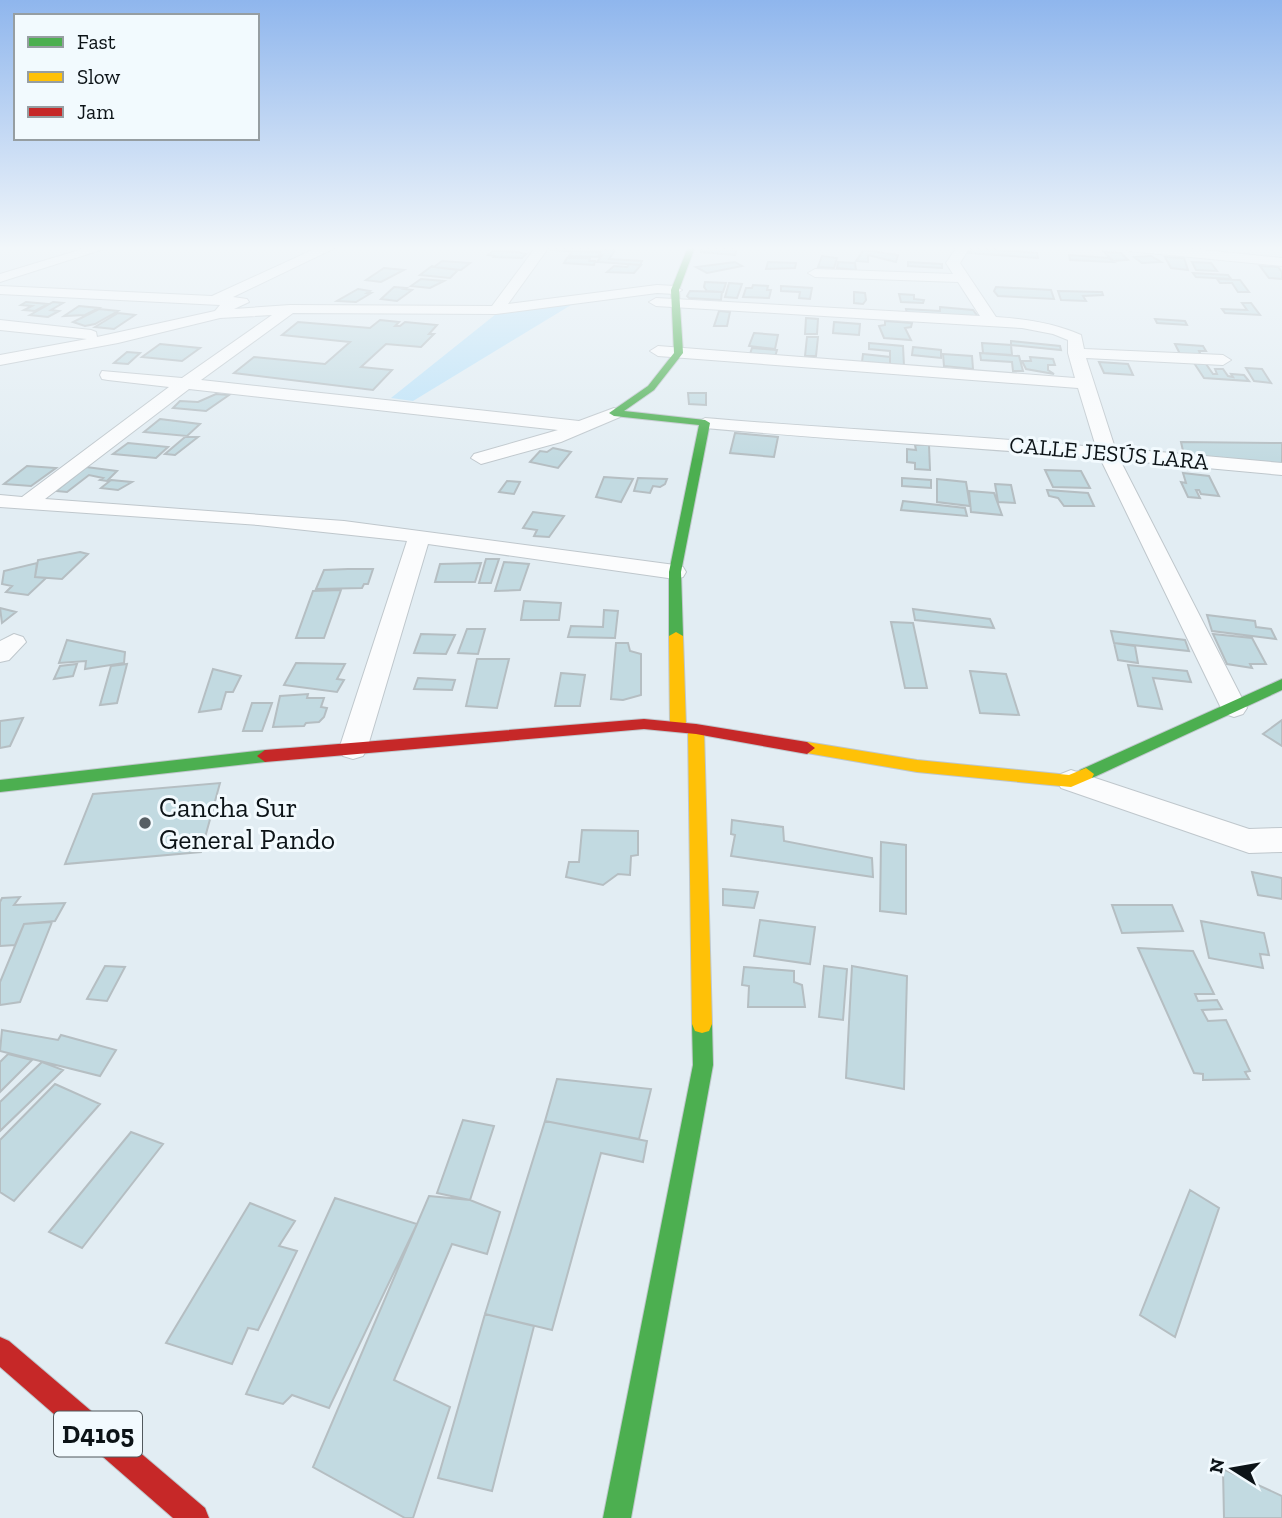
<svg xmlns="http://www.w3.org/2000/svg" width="1282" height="1518" font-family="'Zilla Slab',serif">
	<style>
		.green { fill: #bce2f8 }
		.building { fill: #c2dae1; stroke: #b5bec2; stroke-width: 2 }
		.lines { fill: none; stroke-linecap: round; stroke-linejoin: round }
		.street-casing { stroke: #bfc7cc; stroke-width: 2 }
		.fast-casing { stroke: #bfc7cc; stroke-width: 2 }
		.slow-casing { stroke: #bfc7cc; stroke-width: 2 }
		.jam-casing { stroke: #bfc7cc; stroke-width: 2 }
		.street { fill: #fbfcfd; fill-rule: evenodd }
		.fast { fill: #4caf50; fill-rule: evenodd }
		.slow { fill: #ffc107; fill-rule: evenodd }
		.jam { fill: #c62828; fill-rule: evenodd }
		.poi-dot { fill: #575f64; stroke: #f2fafe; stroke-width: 2.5 }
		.labels { text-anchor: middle; stroke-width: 6; stroke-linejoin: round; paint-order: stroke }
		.far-street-label { font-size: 23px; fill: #0c1317; stroke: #f2fafe }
		.shield { fill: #f2fafe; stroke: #51585c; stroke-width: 2 }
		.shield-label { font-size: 26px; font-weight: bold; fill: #0c1317 }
		.poi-label { font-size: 28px; fill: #0c1317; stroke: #f2fafe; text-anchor: start }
	</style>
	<rect width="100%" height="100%" fill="#e2edf3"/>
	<path class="green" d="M576,302L413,401L391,398L496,314Z"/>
	<path class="building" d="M553,247H594L591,252L551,250Z
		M703,247H737L735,255L701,252Z
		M973,248L1037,253L1038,258L968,253Z
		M601,250H615L609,259L642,261L640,265L597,262L602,255H599Z
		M864,250L898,255L896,262L868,255V262L856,261Z
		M493,251L517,252L526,254L522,258L492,257L494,256L488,255Z
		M572,251L600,252L601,255L599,257L569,256Z
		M1104,252L1121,253L1128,260L1113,261Z
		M1069,255L1109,258L1114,262L1070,260Z
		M822,256L837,258L834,268L818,267Z
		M1151,256L1161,262L1142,263L1134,257Z
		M1165,257L1184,258L1188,270L1171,268Z
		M567,258H590L589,261H595L594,265L564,263Z
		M442,261L470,263L461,270L434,267Z
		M735,262L742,266L707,273L696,267Z
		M768,262L796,263L795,268L766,269Z
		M838,262L855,263L856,270L837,268Z
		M908,262L942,264V268L908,266Z
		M1192,262L1211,263L1217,271L1196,270Z
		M629,264L641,265L634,273L607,272L614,266L627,267Z
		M432,266L434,267L458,270L450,278L420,275Z
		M1260,266L1278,267L1282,272V279L1269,278Z
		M384,268L404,270L381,282L366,280Z
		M1193,273L1228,275L1231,279L1196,277Z
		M421,279L444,281L430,288L411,286Z
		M1217,279L1240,280L1249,292H1238L1232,283H1220Z
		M705,282L726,283L723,292L707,291L704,287Z
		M729,283L742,284L737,298L725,297Z
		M753,285L768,286L767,290H771L769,298L743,297L746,288H752Z
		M781,286L812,288L810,299L799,298L800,292L781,291Z
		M394,287L406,288L404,289L412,290L397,301L381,299Z
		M996,287L1051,290L1054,299L998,296L994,291Z
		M358,289L370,291L367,293H371L356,302L337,301Z
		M690,291L722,292L721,300L689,298L687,296Z
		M1058,291L1102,292L1103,295L1083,296L1086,301L1061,300Z
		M854,292L865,293L866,300L863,304L854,303Z
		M899,294L914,295V299L924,300L923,303L901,302Z
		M26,302L48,304L35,311L24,310L32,306L21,305Z
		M53,302L63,303L51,310L59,311L48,317L30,315Z
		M1242,303H1251L1260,315L1225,313L1222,309L1247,310Z
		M79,306L99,308L85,315L64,316Z
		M940,307L973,310L979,318L907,315L906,309L940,311Z
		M99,309L118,311L95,324L85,326L73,322Z
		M719,311L730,312L727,326H714Z
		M118,313L135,315L114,329L95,327Z
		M806,318L818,319L817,334H805Z
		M1155,319L1185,321L1187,325L1157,323Z
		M380,320L399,322L395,326H400L405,322L437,325L429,334H434L421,347L386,344L361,367L392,370L373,390L234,373L254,357L325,364L350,342L282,335L298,322L370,328Z
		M885,321L912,323L911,327L905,328L911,340L884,338L879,326L885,325Z
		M834,322L860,324L859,335L833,333Z
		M754,333L778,335L775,349L749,346Z
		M807,337H818L816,356H805Z
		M1011,341L1060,346L1061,350L1011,345Z
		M869,343L903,346L904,366L890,364V351L869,349Z
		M982,343L1011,345L1012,355L983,353Z
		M160,344L200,348L182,361L142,357Z
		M1175,344L1203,346L1206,351H1199L1201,355L1180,354Z
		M913,347L941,350V358L912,355Z
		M752,348L777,350L775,357L750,354Z
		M127,352L140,353L128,364L114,363Z
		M980,353L1019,356L1023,371H1013L1012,362L981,360Z
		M863,354L890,357V364L862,362Z
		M943,354L972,356L973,369L944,366Z
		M1030,357L1053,359L1055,365H1048V370L1054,374L1026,369L1022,361H1031Z
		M1099,362L1128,364L1133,375L1104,373Z
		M1194,363L1206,364L1213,374H1217L1215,369H1223L1228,376L1233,377L1231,374L1244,375L1249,381L1204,378Z
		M1246,368L1262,369L1271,383L1254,381Z
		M688,393H706V405L689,404Z
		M216,394L229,395L206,411L173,408L180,401L198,402Z
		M160,419L200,424L187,436L144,432Z
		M735,433L778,437L774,457L730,453Z
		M185,437H198L175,455L165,454Z
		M1181,442L1282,443V464L1184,455Z
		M128,443L168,447L156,458L113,454Z
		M915,445H929L930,470L915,469V463L907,462V449L916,450Z
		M553,448L571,452L558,468L530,462L540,451L547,452Z
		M27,466L56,468L31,486L4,484Z
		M86,467L117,471L107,481L100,480L103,478L89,475L67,492L56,491Z
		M1045,470L1081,471L1090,488L1053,487Z
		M1183,473L1209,476L1219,496L1201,494L1199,490H1196L1200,498L1188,497L1181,482L1186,483Z
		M604,477L633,479L621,502L596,497Z
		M638,478L667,479L665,484L660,487L653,486L650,493L634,491Z
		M902,478L931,480V488L902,486Z
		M937,479L966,482L970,506L937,502Z
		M111,480L132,482L118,490L101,488Z
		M507,481L520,482L514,494L499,492Z
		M995,484L1011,485L1015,503L998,502Z
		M1047,490L1088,493L1094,506H1064L1058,498L1049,496Z
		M969,491L994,493L1002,515L971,512Z
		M903,501L965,508L967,516L901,510Z
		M533,512L564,516L549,537L534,536L537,530L523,528Z
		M80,552L88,554L62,579L35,577L38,560Z
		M486,559H499L491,583H479Z
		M504,562L529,564L520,590L495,591Z
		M37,563L35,577L46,578L28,595L6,592L12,586L2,584L4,571Z
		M481,563L475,582H435L440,564Z
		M348,569H373L368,584H364L362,588L316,589L324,570Z
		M341,590L324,638H296L313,591Z
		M524,601L561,603L559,620H521Z
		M0,608L16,612L2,623Z
		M913,609L990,619L994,628L915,620Z
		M604,610L618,611L615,638L568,637L571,626L603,627Z
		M1207,615L1255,621L1256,627L1271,629L1276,639L1212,631Z
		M891,622L913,623L927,688H905Z
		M467,629H485L478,654L458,653Z
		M1111,631L1185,640L1189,651L1114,643Z
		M421,634L455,635L446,654L414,653Z
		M1213,634L1252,638L1266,664H1250L1252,668L1227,664Z
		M67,640L125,652L124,663L85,669L86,661L59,663Z
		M616,643H628L630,651L641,654V695L623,700L611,699Z
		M1114,643L1135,646L1138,663L1118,660Z
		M477,659H509L497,708L466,706Z
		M296,663L345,664L337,679L344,680L337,692L284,685Z
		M77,664L73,676L54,679L60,666Z
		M127,664L117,703L100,705L111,666Z
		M1128,665L1187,671L1191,682L1153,678L1162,709L1138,706Z
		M213,669L241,676L233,692H226L221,709L199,712Z
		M970,671L1006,674L1019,715L980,713Z
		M561,673L585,675L580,706H555Z
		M418,678L455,680L452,690L414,689Z
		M308,694L307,698H324L321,707L327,708L324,717L319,722L306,723L304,726L273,727L280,696Z
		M252,703H272L262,731H243Z
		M23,718L10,746L0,748V721Z
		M1282,720V746L1263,734Z
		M220,783L201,852L65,864L93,794Z
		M732,820L783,827L784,841L872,858L873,877L731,856L735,835L731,834Z
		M582,830L638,831V855L631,856L630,875L618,874L603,885L566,877L569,862H579Z
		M881,842L906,845V914L880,911Z
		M1252,872L1282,878V899L1258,895Z
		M723,889L758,892L754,908L723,905Z
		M20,897L14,905L65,903L55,921L24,924L15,945L0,946V902L2,898Z
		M1112,905H1172L1183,931L1122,933Z
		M760,920L815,927L810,964L754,956Z
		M1201,921L1264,933L1269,955L1260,954L1263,968L1209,958Z
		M52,922L20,1002L0,1005V982L24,924Z
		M1138,948L1193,951L1214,994H1195L1198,1001L1217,1000L1222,1009L1202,1010L1208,1021L1226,1020L1250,1071L1245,1072L1249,1079L1203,1080V1074L1194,1073Z
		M105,966L125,967L107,1001L87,999Z
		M824,966L847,969L843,1020L819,1017Z
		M852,966L907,976L904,1089L846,1078Z
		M744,967L794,971V982L802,985L805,1007H748L749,986L742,985Z
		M2,1030L58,1040L61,1035L116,1050L100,1076L0,1051Z
		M8,1054L32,1060L0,1092V1062Z
		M42,1062L63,1070L0,1131V1102Z
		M557,1079L651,1089L639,1139L545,1121Z
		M55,1084L100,1104L14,1201L0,1192V1140Z
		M463,1120L494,1126L470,1200L437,1193Z
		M545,1121L647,1141L643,1162L601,1153L552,1330L485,1314Z
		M131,1132L163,1144L82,1248L49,1232Z
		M1190,1190L1219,1208L1175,1337L1140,1315Z
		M429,1196L470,1200L500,1212L487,1254L452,1244L394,1380L450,1407L413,1518H405L313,1467Z
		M335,1198L417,1224L329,1408L292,1395L283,1404L246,1394Z
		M250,1203L295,1221L279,1246L297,1251L258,1330L248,1328L232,1364L166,1343Z
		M485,1314L534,1326L492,1491L438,1478Z
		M1223,1469L1282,1496V1518H1224Z"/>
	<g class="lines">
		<defs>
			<path id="street" d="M89,247H110L0,282V274Z
				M319,247H337L233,297L247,299L249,302L234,309L290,305L492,306L536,247H549L508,304L657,285L675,286L682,290L675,294L657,293L496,314L293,313L201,380L579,421L614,408L623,413L620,417L561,442L481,464L471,458L474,454L558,430L189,389L45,499L344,521L675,565L683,567L686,572L683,577L675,579L428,544L367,749L363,756L353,759L343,756L339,749L407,541L258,525L0,507V495L22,497L169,387L108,380L102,379L100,375L102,371L182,378L272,315L220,318L118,343L0,365V355L87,339L0,330V320L91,330L96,332L97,337L215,311L220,305L0,294V286L212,296Z
				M957,247H970L960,263L996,317C1026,319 1054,323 1081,335L1084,349L1223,355L1231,360L1223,365L1086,358L1115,448L1282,463V475L1120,460L1247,708L1243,714L1234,717L1225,714L1221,708L1100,458C968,447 837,440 705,428L696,423L705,418C835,429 965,435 1096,447L1078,388L658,356L650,351L658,346L1075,378L1068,353V340L1053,334L1022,328L656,306L649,302L656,298L980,316L958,282L815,277L808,273L815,269L953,274L946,263Z
				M1123,247H1173L1282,258V266L1129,251Z
				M14,634L23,637L26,642L9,660L0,662V641Z
				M1071,770L1249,829L1282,828V852L1249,853L1061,788L1057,781L1061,774Z"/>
			<path id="fast" d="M688,247H695L679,290L683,353L654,390L624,411L705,420L710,423L681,572L683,636L676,640L669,636V572L699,425L614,416L609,413L648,386L674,353L671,290Z
				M1282,679V690L1092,778H1080L1078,774L1080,770Z
				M265,750L273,756L265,762L0,792V780Z
				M702,1015L709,1017L712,1024L713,1065L631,1518H603L693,1065L692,1024L695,1017Z"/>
			<path id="slow" d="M676,632L683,636L686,726L678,731L670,726L669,636Z
				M696,724L704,729L712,1024L709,1031L702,1033L695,1031L692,1024L688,729Z
				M807,742L917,760L1069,775L1086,768L1094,774L1092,778L1071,787L917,772L801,752L799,748L801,744Z"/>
			<path id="jam" d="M644,719L696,724L807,742L815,748L807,754L696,734L644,729L265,762L257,756L265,750Z
				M0,1337L9,1341L205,1508L209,1518H173L0,1367Z"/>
		</defs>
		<use href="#street" class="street-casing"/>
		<use href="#fast" class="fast-casing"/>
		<use href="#slow" class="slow-casing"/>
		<use href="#jam" class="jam-casing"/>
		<use href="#street" class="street"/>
		<use href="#fast" class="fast"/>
		<use href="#slow" class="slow"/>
		<use href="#jam" class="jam"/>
	</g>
	<linearGradient id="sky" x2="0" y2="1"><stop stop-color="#8fb6ed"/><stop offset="0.54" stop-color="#f2f7fa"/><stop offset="1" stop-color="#f2f7fa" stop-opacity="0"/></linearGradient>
	<rect width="1282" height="460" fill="url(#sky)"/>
	<circle class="poi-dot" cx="145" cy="823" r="7"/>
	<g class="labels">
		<g class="far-street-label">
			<text transform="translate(1109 453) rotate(5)" y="8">CALLE JESÚS LARA</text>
		</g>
		<rect class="shield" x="54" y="1411.5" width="88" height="45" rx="5"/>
		<g class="shield-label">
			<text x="98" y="1443">D4105</text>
		</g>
		<g class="poi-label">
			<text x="159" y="817">Cancha Sur<tspan x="159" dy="32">General Pando</tspan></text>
		</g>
	</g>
	<rect x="14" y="14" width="245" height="126" fill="#f2fafe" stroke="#969ea2" stroke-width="2"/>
	<rect x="28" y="37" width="35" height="10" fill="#4caf50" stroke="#969ea2" stroke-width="2"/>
	<text x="77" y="49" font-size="21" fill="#0c1317">Fast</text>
	<rect x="28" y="72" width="35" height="10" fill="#ffc107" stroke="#969ea2" stroke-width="2"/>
	<text x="77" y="84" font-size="21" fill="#0c1317">Slow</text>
	<rect x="28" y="107" width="35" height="10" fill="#c62828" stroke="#969ea2" stroke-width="2"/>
	<text x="77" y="119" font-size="21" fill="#0c1317">Jam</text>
	<g transform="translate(1233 1469) rotate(281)" stroke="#f2fafe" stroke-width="5" paint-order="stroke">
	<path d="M0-5L12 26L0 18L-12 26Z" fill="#0c1317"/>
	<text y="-10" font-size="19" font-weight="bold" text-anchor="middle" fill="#0c1317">N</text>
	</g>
</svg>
